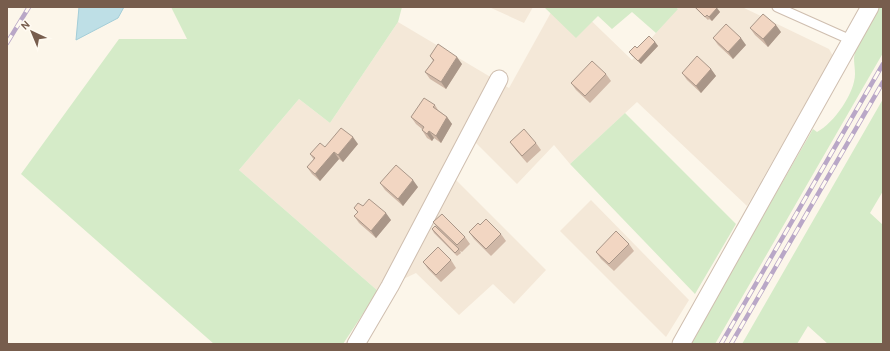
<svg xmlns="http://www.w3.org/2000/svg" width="890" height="351" font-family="Karla,sans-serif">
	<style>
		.residential { fill: #f4e8d8 }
		.green { fill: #d5ebc8 }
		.water { fill: #bedfe6; stroke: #a4ced8 }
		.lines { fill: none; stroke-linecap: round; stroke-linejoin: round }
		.service-casing { stroke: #cfbeaf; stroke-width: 11 }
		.minor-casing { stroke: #cfbeaf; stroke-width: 19 }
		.service { stroke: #fff; stroke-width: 9 }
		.minor { stroke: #fff; stroke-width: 17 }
		.rail-casing { stroke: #b9a7c7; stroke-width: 4.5 }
		.rail { stroke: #fffaf1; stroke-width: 3; stroke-dasharray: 9; stroke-linecap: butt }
		.wall { fill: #d0b8a7 }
		.shaded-wall { fill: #a99688 }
		.building { fill: #f2d6c2; stroke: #a99688 }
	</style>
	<rect width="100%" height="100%" fill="#fcf6ea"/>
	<path class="residential" d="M489,7H533L524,23Z
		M554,7H577L632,60L679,7H742L829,49L833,56L747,206L637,102L570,164L554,145L517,184L475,142L455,179L546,270L514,304L493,284L459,315L416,273L378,291L239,170L299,99L330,123L398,22L509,88Z
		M591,200L689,300L666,337L560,231Z"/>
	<path class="green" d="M171,7H402L398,22L330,123L299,99L239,170L378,291L343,344H214L21,174L119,39H187Z
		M544,7H676L678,9L656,33L632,12L612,29L598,16L576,38Z
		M877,7H883V53L715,344H689L813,129L817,132C834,123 855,93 855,74C855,69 854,63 854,58C856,42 869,21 877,7Z
		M883,99V191L870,213L883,225V344H828L808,326L797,344H742Z
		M625,113L736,224L695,294L570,164Z"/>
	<path class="water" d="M79,7H124L118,18L76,40Z"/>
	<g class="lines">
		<defs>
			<path id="service" d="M777,7L851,40"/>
			<path id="minor" d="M356,344L390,286L499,79
				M681,344L870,7"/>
		</defs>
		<use href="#service" class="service-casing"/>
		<use href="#minor" class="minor-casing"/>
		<use href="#service" class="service"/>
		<use href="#minor" class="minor"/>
		<defs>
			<path id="rail" d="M7,43L29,7
				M721,344L883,64
				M731,344L883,82"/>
		</defs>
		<use href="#rail" class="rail-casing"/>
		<use href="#rail" class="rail"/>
	</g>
	<path class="wall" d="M694,7H716L720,12L712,21L709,19L708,20Z
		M750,28L781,32L768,47L755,35Z
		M713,38L746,45L733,59L718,45Z
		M655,42L658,46L641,64L632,56L629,52L637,48Z
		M430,56L462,64L446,89L430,79L425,72L433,61Z
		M711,69L716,76L701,93L687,80L682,73Z
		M606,74L611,81L590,103L576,90L571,83Z
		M435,105L438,110L447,117L452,124L441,143L434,138L432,141L427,138L422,130V129L416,124L411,117Z
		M510,142L536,143L541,150L527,163L515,149Z
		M358,144L343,162L339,159L320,181L312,174L307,167L314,160L310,154L325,147Z
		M380,183L418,187L403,206L385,190Z
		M363,206L391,220L376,238L359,223L354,216L358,213L354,208Z
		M433,222L465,237L470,244L462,252L460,251L461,253L457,256L434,233L432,229H438Z
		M480,225L501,234L506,241L491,256L474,239L469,232Z
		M629,244L634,251L614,271L601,259L596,252Z
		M451,260L456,268L441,282L428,269L423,262Z"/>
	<path class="shaded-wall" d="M717,8L720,12L712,21L709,17Z
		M776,25L781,32L768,47L763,39Z
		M741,38L746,45L733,59L728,52Z
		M655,42L658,46L641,64L638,61Z
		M457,57L462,64L446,89L441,82Z
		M711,69L716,76L701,93L696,86Z
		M447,117L452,124L441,143L436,136Z
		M429,131L434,138L432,141L427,134Z
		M353,137L358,144L343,162L338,155Z
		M334,152L339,159L320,181L315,174Z
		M413,180L418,187L403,206L398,199Z
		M386,213L391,220L376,238L371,231Z"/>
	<path class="building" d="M695,7H716L717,8L709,17L707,15L705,17Z
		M763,14L776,25L763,39L750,28Z
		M726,24L741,38L728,52L713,38Z
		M649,36L655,42L638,61L629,52L635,46L637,48Z
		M438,44L457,57L441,82L425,72L434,60L430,56Z
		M697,56L711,69L696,86L682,73Z
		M592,61L606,74L585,96L571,83Z
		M424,98L435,105L433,107L447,117L436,136L429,131L427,134L422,130L424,127L411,117Z
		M341,128L353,137L338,155L334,152L315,174L307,167L315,158L310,154L320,143L325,147Z
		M524,129L536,143L522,156L510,142Z
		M396,165L413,180L398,199L380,183Z
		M369,199L386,213L371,231L354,216L358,212L354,208L358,203L363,206Z
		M442,214L465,237L457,245L433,222Z
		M486,219L501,234L486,249L469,232L478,223L480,225Z
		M435,226L459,249L455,253L432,229Z
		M616,231L629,244L609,264L596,252Z
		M438,247L451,260L436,275L423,262Z"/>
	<rect width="890" height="351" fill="none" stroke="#775d4d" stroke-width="16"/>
	<g transform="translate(32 32) rotate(316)" stroke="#fffaf1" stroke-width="3" paint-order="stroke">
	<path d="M0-3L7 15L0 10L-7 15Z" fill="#775d4d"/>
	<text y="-6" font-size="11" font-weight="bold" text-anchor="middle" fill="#775d4d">N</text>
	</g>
</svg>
